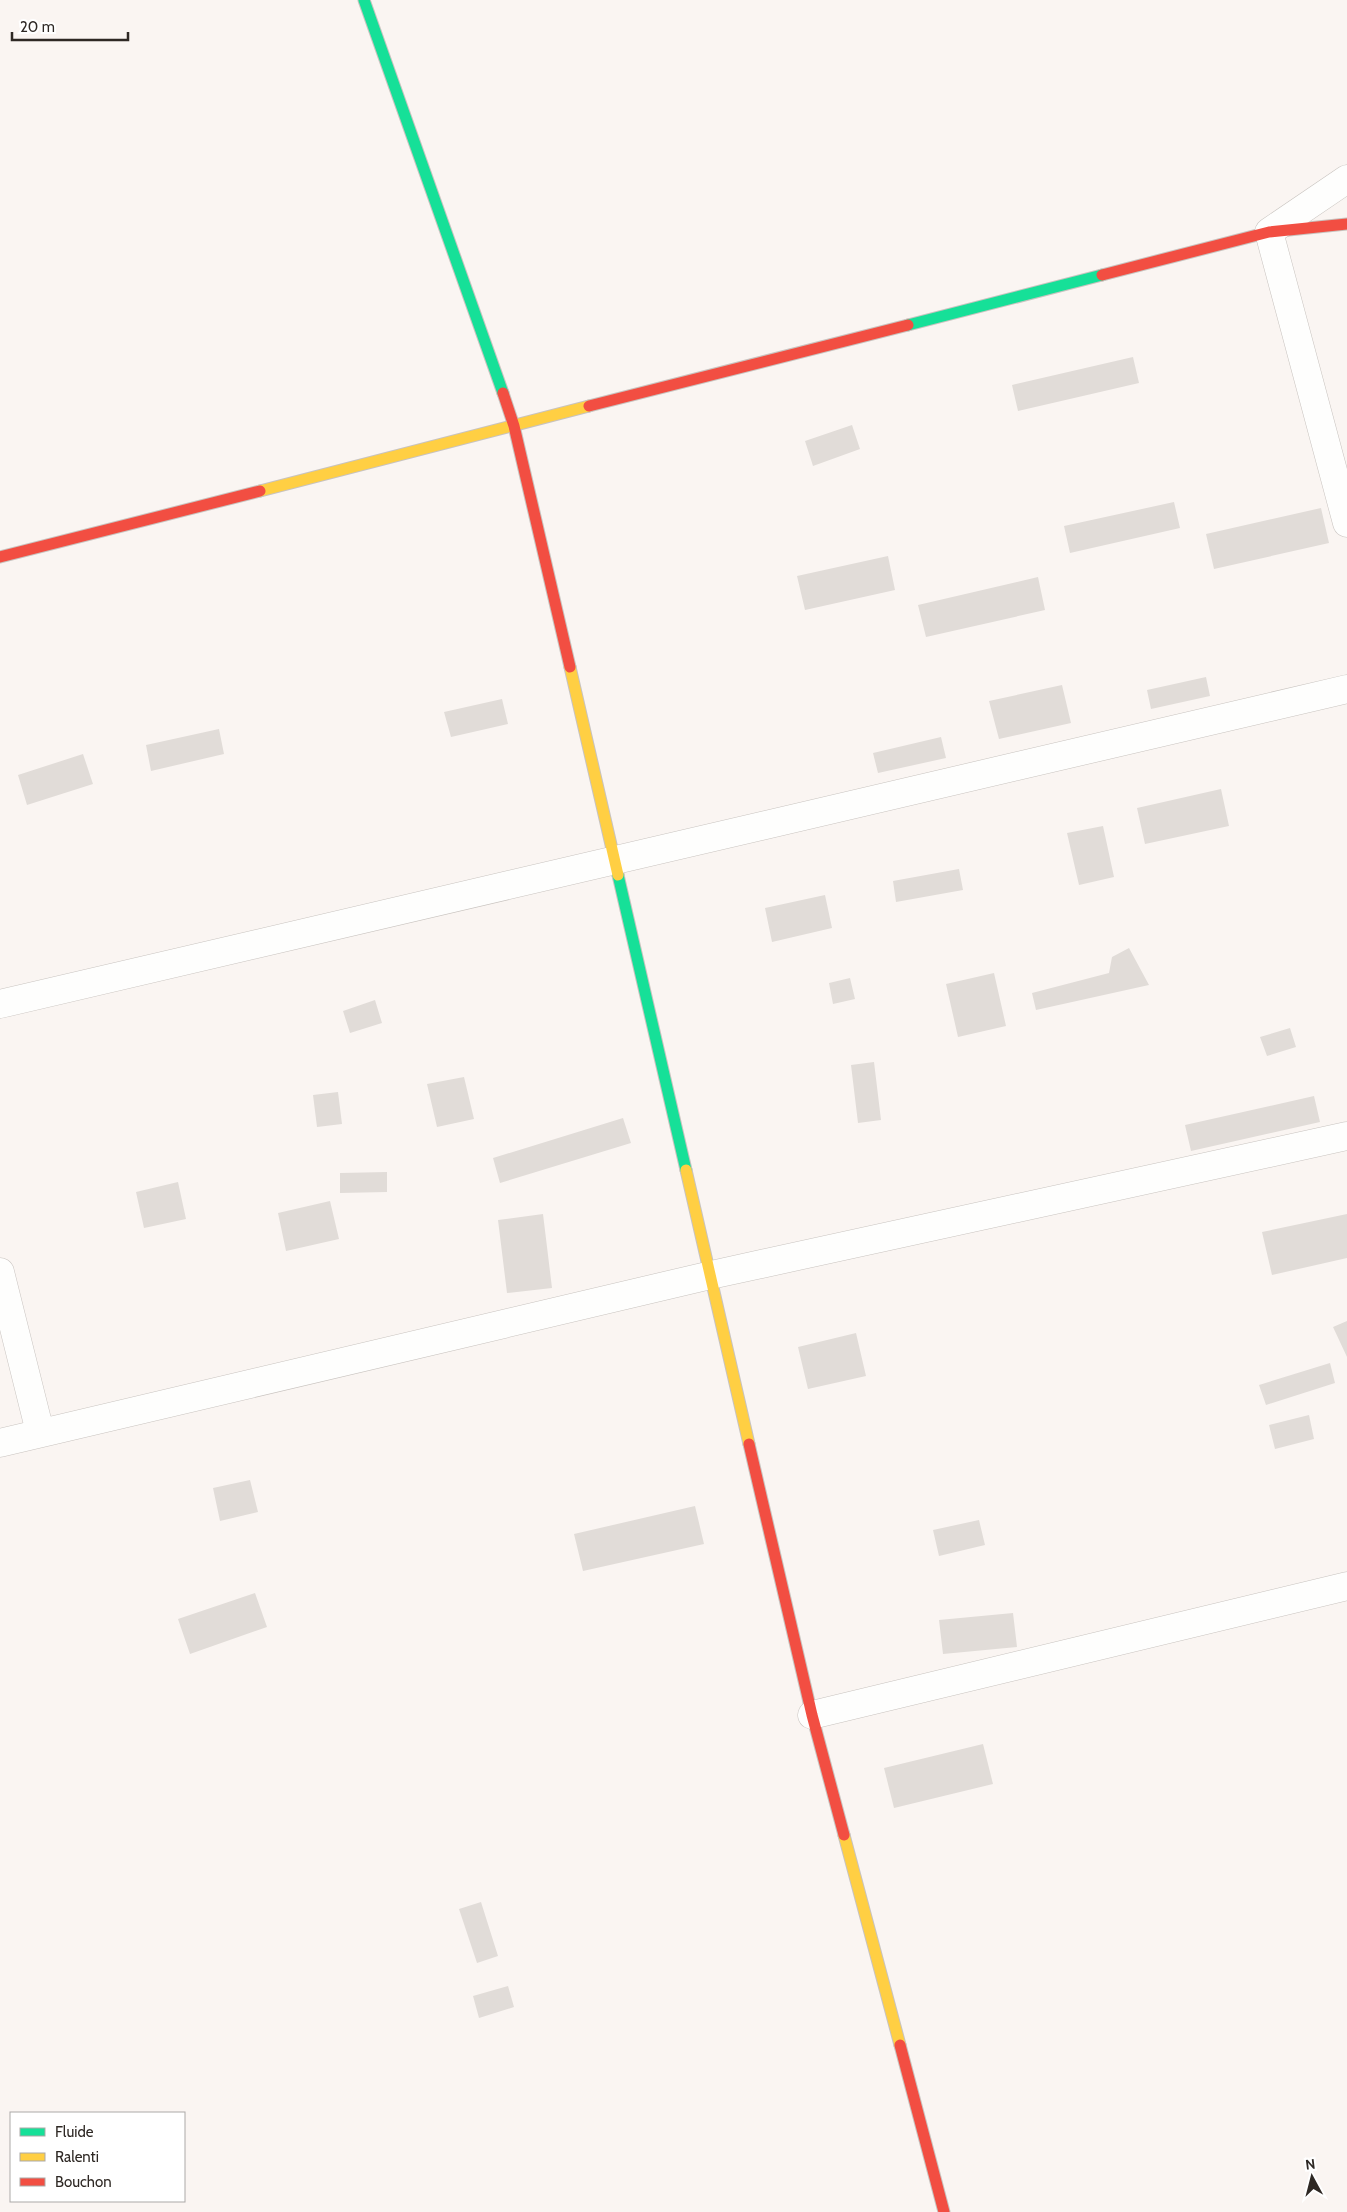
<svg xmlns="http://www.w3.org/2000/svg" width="1347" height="2212" font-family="Cabin,sans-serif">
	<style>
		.building { fill: #e1dcd8 }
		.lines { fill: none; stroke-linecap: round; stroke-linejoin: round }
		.street-casing { stroke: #c8c3bf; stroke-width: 29 }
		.fast-casing { stroke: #c8c3bf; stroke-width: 13 }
		.slow-casing { stroke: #c8c3bf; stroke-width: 13 }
		.jam-casing { stroke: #c8c3bf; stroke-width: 13 }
		.street { stroke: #fefefd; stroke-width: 28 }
		.fast { stroke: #16e098; stroke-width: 11 }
		.slow { stroke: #ffcf43; stroke-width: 11 }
		.jam { stroke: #f24e42; stroke-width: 11 }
	</style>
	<rect width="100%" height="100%" fill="#faf5f2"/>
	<path class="building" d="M1133,357L1139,383L1018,411L1012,385Z
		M852,425L860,449L813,466L805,441Z
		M1174,502L1180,528L1070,553L1064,526Z
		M1321,508L1329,543L1214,569L1206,534Z
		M888,556L895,590L805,610L797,576Z
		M1038,577L1045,610L926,637L918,605Z
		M1206,677L1210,696L1151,709L1147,690Z
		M1062,685L1071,723L999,739L989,701Z
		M502,699L508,724L451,737L444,712Z
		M219,729L224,754L151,771L146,745Z
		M941,737L946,758L878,773L873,753Z
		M83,754L93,784L27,805L18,775Z
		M1221,789L1229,826L1145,844L1137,808Z
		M1103,826L1114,877L1079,885L1067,833Z
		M959,869L963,890L896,902L893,881Z
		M825,895L832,928L772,942L765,908Z
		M1129,948L1149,985L1036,1010L1032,993L1109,973L1112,957Z
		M994,973L1006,1026L958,1037L946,984Z
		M850,978L855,999L833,1004L829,983Z
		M375,1000L382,1023L350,1033L343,1011Z
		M1290,1028L1296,1047L1267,1056L1260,1037Z
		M874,1062L881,1120L858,1123L851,1065Z
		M464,1077L474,1119L437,1127L427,1084Z
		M338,1092L342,1124L317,1127L313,1095Z
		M1314,1096L1320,1122L1191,1151L1185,1125Z
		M623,1118L631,1143L500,1183L493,1158Z
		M387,1172V1192L340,1193V1173Z
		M178,1182L186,1219L144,1228L136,1192Z
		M330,1201L339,1239L286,1251L278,1213Z
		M543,1214L552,1288L507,1293L498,1220Z
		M1347,1214V1258L1272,1275L1262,1232Z
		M1347,1321V1357L1333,1327Z
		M856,1333L866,1376L808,1389L798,1347Z
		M1330,1363L1335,1383L1266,1405L1259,1385Z
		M1309,1415L1314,1439L1275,1449L1269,1425Z
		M250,1480L258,1512L220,1521L213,1488Z
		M695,1506L704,1544L583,1571L574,1534Z
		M979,1520L985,1545L939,1556L933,1530Z
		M255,1593L267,1627L190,1654L178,1619Z
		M1013,1613L1017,1647L943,1654L939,1620Z
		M983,1744L993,1784L894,1808L884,1768Z
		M481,1902L498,1956L477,1963L459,1909Z
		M508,1986L514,2007L479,2018L473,1996Z"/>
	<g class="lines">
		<defs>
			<path id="street" d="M1347,179L1269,232L1347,523
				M0,1004L1347,689
				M0,1272L40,1432
				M0,1443L711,1275L1347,1136
				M812,1715L1347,1586"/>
			<path id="fast" d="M364,0L503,393
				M908,325L1102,275
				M618,875L686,1170"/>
			<path id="slow" d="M260,491L589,406
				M570,667L618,875
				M686,1170L749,1444
				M844,1835L900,2045"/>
			<path id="jam" d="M1102,275L1269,232L1347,224
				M503,393L514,426L570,667
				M589,406L908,325
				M0,557L260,491
				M749,1444L812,1715L844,1835
				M900,2045L944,2212"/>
		</defs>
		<use href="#street" class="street-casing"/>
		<use href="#fast" class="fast-casing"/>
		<use href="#slow" class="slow-casing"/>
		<use href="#jam" class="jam-casing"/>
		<use href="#street" class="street"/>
		<use href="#fast" class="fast"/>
		<use href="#slow" class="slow"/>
		<use href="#jam" class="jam"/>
	</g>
	<rect x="10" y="2112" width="175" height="90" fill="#ffffff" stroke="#aba9a7"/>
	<rect x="20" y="2128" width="25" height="8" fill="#16e098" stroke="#aba9a7"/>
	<text x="55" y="2137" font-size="15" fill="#2e2824">Fluide</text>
	<rect x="20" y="2153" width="25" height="8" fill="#ffcf43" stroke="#aba9a7"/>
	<text x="55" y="2162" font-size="15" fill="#2e2824">Ralenti</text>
	<rect x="20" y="2178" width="25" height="8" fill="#f24e42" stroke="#aba9a7"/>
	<text x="55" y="2187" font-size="15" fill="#2e2824">Bouchon</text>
	<g transform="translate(1312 2177) rotate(353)" stroke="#ffffff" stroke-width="4" paint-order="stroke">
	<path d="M0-4L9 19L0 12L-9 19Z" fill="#2e2824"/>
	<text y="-8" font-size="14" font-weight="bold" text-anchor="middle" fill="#2e2824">N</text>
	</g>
	<path d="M12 32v8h116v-8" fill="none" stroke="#2e2824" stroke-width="2.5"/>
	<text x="20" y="32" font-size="15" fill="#2e2824" stroke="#ffffff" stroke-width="4" paint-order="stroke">20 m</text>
</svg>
